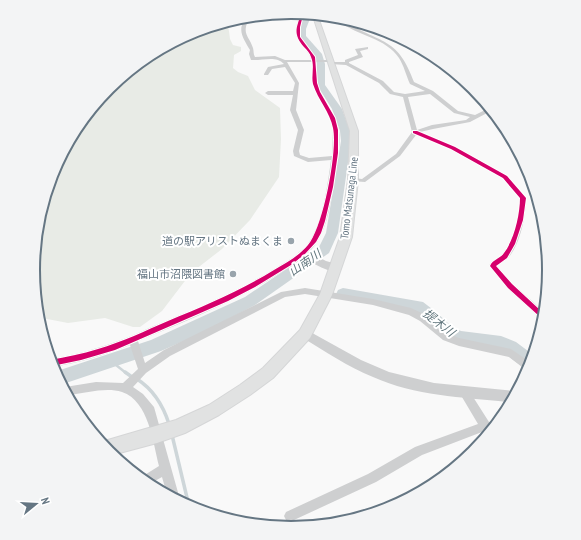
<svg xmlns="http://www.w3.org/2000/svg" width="581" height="540" font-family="'PT Sans Narrow','Noto Sans JP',sans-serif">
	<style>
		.green { fill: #e8ebe6 }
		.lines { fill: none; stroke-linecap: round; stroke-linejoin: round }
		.stream-far1 { stroke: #ced6d9; stroke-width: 2.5 }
		.stream { stroke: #ced6d9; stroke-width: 3.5 }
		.river { fill: #ced6d9; fill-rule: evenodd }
		.primary-casing { stroke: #d5d6d7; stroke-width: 2 }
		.minor { fill: #cecfd0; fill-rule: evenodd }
		.tertiary { fill: #cecfd0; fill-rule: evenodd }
		.primary { fill: #e1e2e2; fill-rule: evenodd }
		.cycleway-casing { stroke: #fff; stroke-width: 2 }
		.cycleway { fill: #d6006c; fill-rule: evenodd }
		.poi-dot { fill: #99a4ac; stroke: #fff; stroke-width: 1.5 }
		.labels { text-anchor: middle; stroke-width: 4; stroke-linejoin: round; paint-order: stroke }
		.street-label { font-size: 11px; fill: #657683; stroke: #fff }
		.poi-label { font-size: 11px; fill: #657683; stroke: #fff; text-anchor: end }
		.water-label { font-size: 12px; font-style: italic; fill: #60757c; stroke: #fff }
		.rim { fill: none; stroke: #657683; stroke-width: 2 }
	</style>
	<rect width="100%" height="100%" fill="#f9f9f9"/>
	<path class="green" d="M228,24L230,39L233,45L241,47V51L234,55L233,68L238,72L248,76L255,90L280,108L281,139L279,177L250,220L222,249L191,273L162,311L140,327H133L105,318L68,323L42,318L33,270L52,171L108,87L192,32Z"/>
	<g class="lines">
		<path class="stream-far1" d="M111,361L126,373"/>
		<path class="stream" d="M125,372L132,377
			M137,379C154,390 163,405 169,424
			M172,435L189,506"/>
		<path class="river" d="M305,15L311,16L306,29V36L322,54L325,64V85L342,109L350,131L351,141L338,233L329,253L255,305L204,332L161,351L63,384L54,372L151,340L245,297L319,247L326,233L341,141L340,131L332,109L317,85V64L314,55L298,36V29Z
			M343,288L423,302L436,312L450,325L461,331L501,336L516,342L532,354L529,369L524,368L500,350L467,347L451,342L438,335L426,320L414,311L338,298L336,294L338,290Z"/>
		<defs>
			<path id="primary" d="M313,16L318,17L358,131V180L352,237L332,295L310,338L273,378L250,395L219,415L185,433L157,443L112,455L108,452L101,442L176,420L209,405L240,385L263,368L300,330L320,294L340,237L348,180L350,131Z"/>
		</defs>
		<use href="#primary" class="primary-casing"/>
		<path class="minor" d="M300,14L304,15C299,31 298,35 309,48C312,52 315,55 316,60H330L332,62H345V60L358,55L355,49L368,47V49L360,51L363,57L349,62V63L383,81L394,92L405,94L425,91L410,84C406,75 404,66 399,58C386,38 358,36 340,22L347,23C383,44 398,38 414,82L433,91L458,111L475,115L487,109L489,112L470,122L433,129L420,132L455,147L507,176L526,198C526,216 520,245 508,258C505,261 500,263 497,266L513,284L541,309L539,317L507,288L489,266C492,259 498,259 503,253C514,239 519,216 520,198L503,178L451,149L416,135L400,156L365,182L351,181L350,180L353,178L362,179L396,154L412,132L403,97L390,94L379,83L346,65L330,64L328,62H316C317,69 316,77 318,83C322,100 336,113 339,130C341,147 337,165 334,181C331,201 328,225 317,242C308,256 294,265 280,273C236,301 187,321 138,341L145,363L164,350L281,292L305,288L373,299L411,308L426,315L449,334L459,338L511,349L530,362L528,371L526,370L509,357L459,346L443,340L420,321L409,315L373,305L305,294L285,297L170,356L146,373L133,387L143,394L154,407L179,496L178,499L166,491L162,477L153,482L143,476L159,466C153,443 149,401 122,392C106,387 86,393 70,395L65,387L96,382L123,383L138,369L130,345C105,355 79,363 52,367L50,359C66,356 82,353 97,348C122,341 144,330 168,320C204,305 240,290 274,269C287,261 303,253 311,239C323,220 328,182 331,160L308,162L294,156L293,151L298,130L290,110L293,95H268L265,93L268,91H293L295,83L285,67L272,69L268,75H264V74L268,67L284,64C276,55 262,61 251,60L249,54L250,50C245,41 237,31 244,21H248C242,34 249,36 253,48C254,51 253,54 255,57L275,56L285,60H311C310,54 306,51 303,46C292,34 296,28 300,14ZM287,62H312V83L330,118L333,130L332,156L309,158L300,155L299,151L304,130L296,110L299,83ZM430,94L454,113L470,117L466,120L432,125L417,130L408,97Z
			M464,387L468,389L489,422L490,426L484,435L482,432L422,455L376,482L294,520L290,522L286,520L284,516L286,512L368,474L415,447L478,424L459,392L460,389Z"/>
		<path class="tertiary" d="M303,249L326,261L340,265L341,268L340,271C329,274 309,261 300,255L298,253Z
			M305,329L361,360L389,372L434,383L514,391L507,402C462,397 415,396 373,377C348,367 325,351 301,337L299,334L301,331Z"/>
		<use href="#primary" class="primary"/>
		<defs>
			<path id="cycleway" d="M301,14L303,15L300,27V37L315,57L317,83L320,92L335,118L338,130V153L333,187L325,221L321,233L316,242L304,255L291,265L255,287L228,301L115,350L81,360L52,366L50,360C66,357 82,354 98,349C122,342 145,331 168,321C204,306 240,291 274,270C286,263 299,256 308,245C323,228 338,150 333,128C330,112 318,100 313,84C311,75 315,66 311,57C310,53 307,50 304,47C293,34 296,29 301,14Z
				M413,131H417L455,147L507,176L526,198L523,220L515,244L507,258L496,266L512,284L540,310L539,316L508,288L490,266C493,259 500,259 504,253C514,240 520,215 520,198L503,178L451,149L413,133Z"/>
		</defs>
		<use href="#cycleway" class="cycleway-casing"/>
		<use href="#cycleway" class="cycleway"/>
	</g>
	<g class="poi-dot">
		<circle cx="291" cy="241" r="4"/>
		<circle cx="233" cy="274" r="4"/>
	</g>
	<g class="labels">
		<g class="street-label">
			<text transform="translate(349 198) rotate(-83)" y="4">Tomo Matsunaga Line</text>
		</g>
		<g class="poi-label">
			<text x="283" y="245">道の駅アリストぬまくま</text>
			<text x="225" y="278">福山市沼隈図書館</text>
		</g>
		<g class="water-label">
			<text transform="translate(305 263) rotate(-35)" y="4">山南川</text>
			<text transform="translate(439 323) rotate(38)" y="4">提木川</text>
		</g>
	</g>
	<path d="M0 0H581V540H0ZM40 270a251 251 0 1 1 502 0a251 251 0 1 1-502 0Z" fill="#f3f4f5" fill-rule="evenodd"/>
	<path class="rim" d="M40 270a251 251 0 1 1 502 0a251 251 0 1 1-502 0Z"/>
	<g transform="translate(36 504) rotate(72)" stroke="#ffffff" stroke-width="3" paint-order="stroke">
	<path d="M0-3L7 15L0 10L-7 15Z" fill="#657683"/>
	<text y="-6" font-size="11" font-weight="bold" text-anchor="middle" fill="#657683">N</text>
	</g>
</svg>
